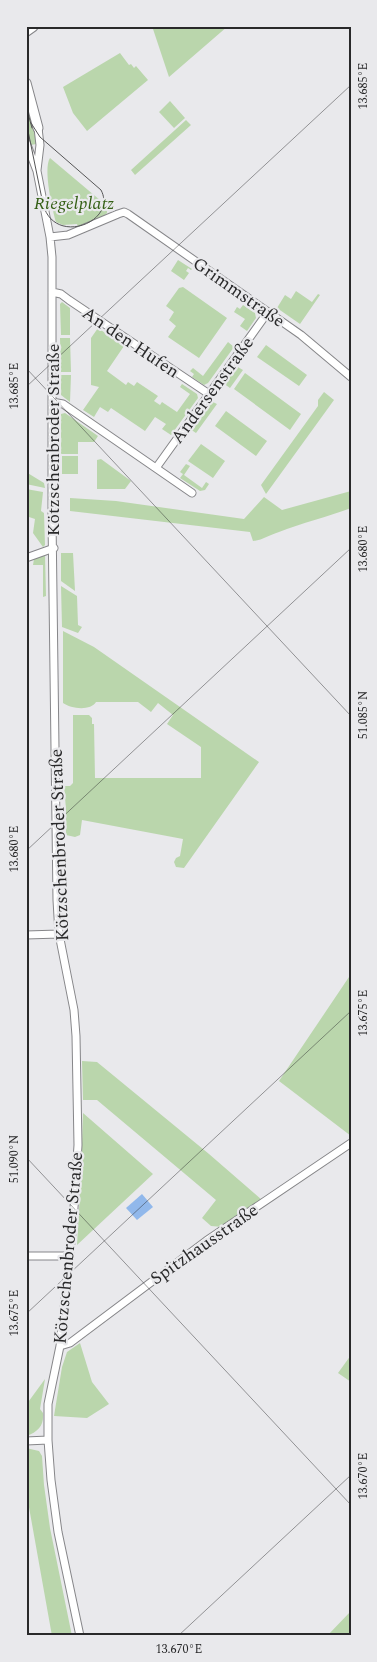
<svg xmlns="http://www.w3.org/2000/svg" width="377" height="1662" font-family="Spectral,serif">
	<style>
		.green { fill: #bad6ac }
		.water { fill: #91b8eb }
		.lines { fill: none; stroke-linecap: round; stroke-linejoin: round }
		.minor-casing { stroke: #868689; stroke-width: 9 }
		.major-casing { stroke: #868689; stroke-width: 11 }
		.highway-casing { stroke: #868689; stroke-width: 12 }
		.minor { stroke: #fff; stroke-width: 7 }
		.major { stroke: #fff; stroke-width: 9 }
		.highway { stroke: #fff; stroke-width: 10 }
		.tram { stroke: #565657; stroke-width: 1 }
		.ticks { fill: none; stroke: #29292a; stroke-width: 1; stroke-opacity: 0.45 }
		.labels { text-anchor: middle; stroke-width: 4.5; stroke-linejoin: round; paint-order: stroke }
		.park-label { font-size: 18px; font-style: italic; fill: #356016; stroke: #e9e9ec }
		.street-label { font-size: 18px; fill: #29292a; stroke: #e9e9ec }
		.neatline { fill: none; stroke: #29292a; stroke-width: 2 }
		.ticks-label { font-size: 12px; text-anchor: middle; fill: #29292a }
	</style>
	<rect width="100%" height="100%" fill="#e9e9ec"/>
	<path class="green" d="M152,26H228L169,77Z
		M120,53L129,65L131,64L134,68L136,66L148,80L87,131L73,113L63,87Z
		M26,98L36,140V144L31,145L26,132Z
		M170,101L185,118L174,128L159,112Z
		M186,120L191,125L135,175L131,170Z
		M50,158L107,206V213L104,216L78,227L77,224L63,225L56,222C52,209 43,168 50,158Z
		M178,260L192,269L191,270L188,268L186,271L189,273L184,280L171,271Z
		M183,287L227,318L199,358L168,337L176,326L169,320L174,312L166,306L179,288Z
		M296,291L312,302L318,294L320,295L300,324L277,308L285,295L291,299Z
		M62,302L70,308V335H61L60,304Z
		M243,305L255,313L256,318L247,331L240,326L245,319L234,312L237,307L240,309Z
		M98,328L124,346L107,371L126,385L128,382L134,386L137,382L158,396L154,401L160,405L162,402L177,412L190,394L180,387L182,384L197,394L198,398L171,435L162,429L166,424L155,417L145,431L111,408L108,412L100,407L94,417L83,410L99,387L91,385V338Z
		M60,338H70L71,372H61Z
		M228,342L234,347L208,383L204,385L192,377L194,374L190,371L193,368L203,376Z
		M266,345L307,375L299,386L257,357Z
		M236,366L243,370L230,388L223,383Z
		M245,373L301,414L290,430L234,389Z
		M61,375H71L70,402L61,395Z
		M324,392L334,400L266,494L261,485L318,406V400Z
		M211,401L217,404L196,433L190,429Z
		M226,411L267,441L256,456L215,426Z
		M65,413L98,436L94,442H78V454H61V414Z
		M201,444L225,461L213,478L188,461Z
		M62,456H78V474H62Z
		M101,459L131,481L125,489H97V460Z
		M186,464L190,466L184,475L202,488L206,482L209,484L205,490L200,491L180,478L183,474L180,472Z
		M26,472L44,483L45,488L26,484Z
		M26,489L43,492L41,511L44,513L45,545L43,547L33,533L35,519L26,516Z
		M351,491V508C327,517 302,523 279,532C269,535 263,540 253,541L250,532L70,511V498L116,501L244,519L264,497L282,510Z
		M61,553H73L75,591L61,581Z
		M45,555L46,596L43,597V565H33L34,559Z
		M61,586L77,596L78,625L82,627L78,633L62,627Z
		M63,631L94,647L259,762L184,868L176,867L174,862L176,858L180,856L183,839L82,820L80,835L75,837L66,835V809L64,786H70L73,783V715H89L92,718V724H94L95,778H201V747L167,724L173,715L158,703L151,712L138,702H96C91,711 71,709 63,703Z
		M351,974V1136L279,1081Z
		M82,1061L97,1062L209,1154L262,1200L223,1227L211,1226L202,1218L216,1200L97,1100H83Z
		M83,1113L153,1174L77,1245L81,1175Z
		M80,1343L92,1382L109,1404L87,1418L54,1416L62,1367L67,1352Z
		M351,1355V1382L338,1373Z
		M45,1379L40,1409L43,1413C44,1425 39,1432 26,1436V1405Z
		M26,1448L39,1451L42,1456L44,1485L50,1528L72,1636H52L27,1496Z
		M351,1611V1636H327Z"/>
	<path class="water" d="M142,1194L153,1207L137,1220L126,1208Z"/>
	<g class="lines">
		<defs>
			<path id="minor" d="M26,142L37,171L50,237L52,257V519L57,900L59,934L74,1010L76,1036L78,1145L73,1223L60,1346L48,1404V1440L51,1480L58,1532L80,1636
				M37,170L40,145L38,128
				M50,237L68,235L118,214L124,212L128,214L301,335L351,377
				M52,292L61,294L69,300L209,394
				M52,402L63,404L192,493
				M156,468L268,312
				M26,558L54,548
				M26,935L59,934
				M26,1256H69
				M60,1346L70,1343L206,1241L351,1143
				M26,1441L48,1440"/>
			<path id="major" d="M26,83L38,128"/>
			<path id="highway" d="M26,31L33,26"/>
		</defs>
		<use href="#minor" class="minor-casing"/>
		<use href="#major" class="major-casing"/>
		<use href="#highway" class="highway-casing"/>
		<use href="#minor" class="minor"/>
		<use href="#major" class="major"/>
		<use href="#highway" class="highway"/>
		<path class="tram" d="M26,106L32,128
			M26,121L43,204C54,247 118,222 101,190L40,137L31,123"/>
	</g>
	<path class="ticks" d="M26,368L351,716M26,387L351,85M26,851L351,548M26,1157L351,1505M26,1314L351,1011M178,1636L351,1475"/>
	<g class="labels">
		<g class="park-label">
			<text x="74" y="209">Riegelplatz</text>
		</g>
		<g class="street-label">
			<text transform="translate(239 292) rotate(35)" y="6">Grimmstraße</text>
			<text transform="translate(131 342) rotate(34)" y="6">An den Hufen</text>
			<text transform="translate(212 390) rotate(-54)" y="6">Andersenstraße</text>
			<text transform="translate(53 440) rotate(-90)" y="6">Kötzschenbroder Straße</text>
			<text transform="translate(59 845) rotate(-92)" y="6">Kötzschenbroder Straße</text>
			<text transform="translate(204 1244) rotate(-35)" y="6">Spitzhausstraße</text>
			<text transform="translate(68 1248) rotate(-85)" y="6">Kötzschenbroder Straße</text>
		</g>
	</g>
	<rect width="377" height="1662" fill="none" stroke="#e9e9ec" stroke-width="55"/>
	<rect x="28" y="28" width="322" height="1606" class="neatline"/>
	<g class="ticks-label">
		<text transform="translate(363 86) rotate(-90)" y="4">13.685°E</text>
		<text transform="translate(14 386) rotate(-90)" y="4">13.685°E</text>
		<text transform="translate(363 549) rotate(-90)" y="4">13.680°E</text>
		<text transform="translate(363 715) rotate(-90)" y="4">51.085°N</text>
		<text transform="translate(14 849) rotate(-90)" y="4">13.680°E</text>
		<text transform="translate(363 1013) rotate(-90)" y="4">13.675°E</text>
		<text transform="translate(14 1159) rotate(-90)" y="4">51.090°N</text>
		<text transform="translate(14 1313) rotate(-90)" y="4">13.675°E</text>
		<text transform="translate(363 1476) rotate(-90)" y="4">13.670°E</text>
		<text x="179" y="1653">13.670°E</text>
	</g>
</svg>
